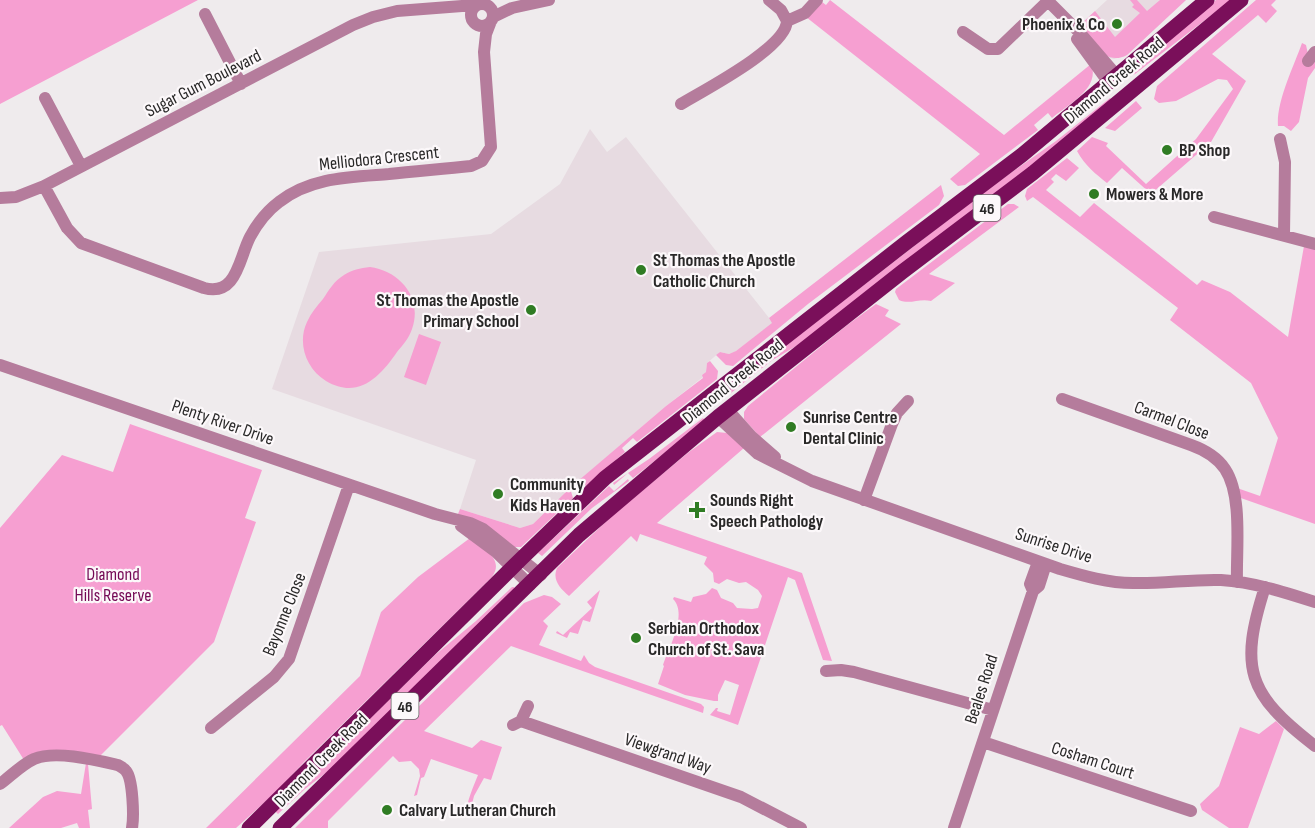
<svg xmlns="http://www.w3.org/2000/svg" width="1315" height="828" font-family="'Sofia Sans Condensed',sans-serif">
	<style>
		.built { fill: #e7dbe1 }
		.green { fill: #f69fd1 }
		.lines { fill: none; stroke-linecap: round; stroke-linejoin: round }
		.minor { stroke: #b57c9c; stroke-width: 12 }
		.major { stroke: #7a0f5a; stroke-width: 15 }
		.poi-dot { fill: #307c24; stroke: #fcf8fa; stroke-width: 2 }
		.labels { text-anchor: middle; stroke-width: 4.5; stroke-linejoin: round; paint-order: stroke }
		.shield { fill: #fcf8fa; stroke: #686667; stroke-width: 1.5 }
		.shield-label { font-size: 16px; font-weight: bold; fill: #292828 }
		.poi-label { font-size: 18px; font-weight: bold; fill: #292828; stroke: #fcf8fa; text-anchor: start }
		.street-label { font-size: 18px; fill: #292828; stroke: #fcf8fa }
		.park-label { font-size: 18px; fill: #740955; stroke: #fcf8fa }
	</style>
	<rect width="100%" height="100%" fill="#efebed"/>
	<path class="built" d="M1107,0H1186L1127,55L1114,59L1110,58L1079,26Z
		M590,129L607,152L626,137L773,323L735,352L729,354L720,352L707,363L706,372L702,375L703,377L666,406L567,491L533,524L520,528L460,509L476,460L272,389L319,252L491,234L560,184Z"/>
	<path class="green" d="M0,0H198L0,104Z
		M830,0L1004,135L1091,64C1101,88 1068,105 1052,118L1048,113L1034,125L1038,130L965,185L958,186L950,179L980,154L806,17L822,2L826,5Z
		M1130,0H1137L1147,11L1160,0H1186L1127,55C1105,67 1092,41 1079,26L1095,11L1115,37L1140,13L1132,7L1134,5Z
		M1216,0H1231L1135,74L1132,75L1130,73Z
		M1256,0H1276L1271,5L1277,11L1266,23L1258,15L1212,54L1246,81L1211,142L1151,194L1122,168L1107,183C1096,174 1085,166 1077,151L1092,137L1108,143L1106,146L1146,184L1196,139L1233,89L1227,80L1218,79L1176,101L1159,103L1154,99L1157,86Z
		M1302,43L1306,45L1308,54L1315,59V68L1308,78L1299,122L1291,131L1284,126H1278C1276,102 1294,66 1302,43Z
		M1110,98L1112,100L1042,159L803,342L771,361L731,393L728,390L988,189L1056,141Z
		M1136,101L1142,108L1115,131L1105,128Z
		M1067,158L1079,168L1066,181L1056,174L1051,179L1054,182L1046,190L1080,217L1094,203L1197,285L1202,280L1230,292L1288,337L1304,246L1315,249V524L1238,497L1237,488L1260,496L1278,438L1251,383L1170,320L1178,308L1033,197L1027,201L1025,196L1027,189Z
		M941,185L944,196L939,205L808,304L733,366L726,365L716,355L720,352L729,354L736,351L772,323L769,318Z
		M1008,204H1014L1019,207L929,274L955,283L931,301C919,298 910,305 899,300L895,292L896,289Z
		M370,267C400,271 423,298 412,329C409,338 403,345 397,352C380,377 358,400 326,381C306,369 297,343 307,322C311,313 317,306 323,299C329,290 334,281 344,275C352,270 360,268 370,267Z
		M876,304L889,310L885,316L901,324L760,437L744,419V412L748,406L846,326Z
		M419,334L441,342L426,385L404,377Z
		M710,361L718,371L717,379L637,442L633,438L622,448L625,452L586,486L578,481L666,406L703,378L702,375L706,372L707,363Z
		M703,418L705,421L633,478L628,473L614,485L613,483L649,459Z
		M130,424L262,470L245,518L256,522L214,642L98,758L24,760L2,725L0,726V528L62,455L113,472Z
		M717,432L727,433L744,448L657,523L802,573L832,661L823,660L795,580L788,577L738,725L710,715L716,708H718L717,711L730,715L739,685L725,680L718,695V701H714L685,695L658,684L664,666L663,665C669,647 688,614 673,599L674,597L691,602L693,597L706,594L712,588L717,590L721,598L733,603L737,608L752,609L758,608L762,596L758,590L746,582L739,583L727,579L719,584L714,582L713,573L704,564L707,557L640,534L637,542L631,536L569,596C560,588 552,580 557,568L614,514L689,452Z
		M628,479L629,481L592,508L542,556L538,553L609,486L614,491Z
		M570,488L573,498L521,547H512L458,514L460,509L520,528L533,524Z
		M470,538C483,548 505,559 492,577L305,761L277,791L236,828H206L360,676L381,612L418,577Z
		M512,587H514V590L332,768L305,789L278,814L275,811L435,655L476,621Z
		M600,590L590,622L583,620L578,634L570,632L567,638L556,633L557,631L563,635L592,608L587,602Z
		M544,595L552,597L561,604L543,621L548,626L539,645L581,661L584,655L589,663L595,667L701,704L704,707L703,713L511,646L424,731L472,748L481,740L502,747L491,780L484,778L474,796L469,816L466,814C467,800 473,788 478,775L431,759L424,777L421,778L417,795L414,796L420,776L419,769L411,761L399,762L393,756L328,821V828H295L524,603Z
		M1276,721L1284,729L1248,828H1229L1202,810L1200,804L1219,786L1240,727L1259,734Z
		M86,763L88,764L92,809L88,810L90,828H79L77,823L61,828H9L43,797L57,791L81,794Z"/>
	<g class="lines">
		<path class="minor" d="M769,0L781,10L787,21
			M1047,0L1080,33L1117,76
			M471 15a11 11 0 1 1 22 0a11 11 0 1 1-22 0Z
			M205,14L241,84
			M493,17L512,8L549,0
			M787,21L805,13L817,0
			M963,32L988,49H998L1048,1
			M1077,39L1109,83
			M1308,61L1315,52
			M45,98L81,166
			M681,104C704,90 786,48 787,21
			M1280,139L1285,162L1284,235
			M44,186L67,228L81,243L204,288C237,297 239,258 250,237C257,224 267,211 279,202C310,177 351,177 389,174C416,171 444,169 471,166L482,161L491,147L484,52L486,34L491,21
			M0,198L16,197L44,186L353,25L373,17L397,11L475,5
			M1214,217L1315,244
			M0,365L435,514L470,523L483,529L541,575
			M1062,399L1191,445C1205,450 1217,457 1225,469C1243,496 1236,550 1237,582
			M727,409L751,436L775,457
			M718,417L758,454L812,481L1060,569C1084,576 1108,583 1133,583C1162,584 1191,579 1221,580C1253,582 1284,592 1315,602
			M864,500L892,424L897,413L908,401
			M461,526L496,552L530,585
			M1265,587C1239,668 1247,694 1315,746
			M1033,591L1039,586L1046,564
			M826,671L841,670L854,672L993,710
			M521,721L741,797L801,828
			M513,725L521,721L528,706
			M211,728L274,677L289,659L349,485
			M983,742L1191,811
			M0,784C11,776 21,765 34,759C55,750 96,760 118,765C121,767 124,768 126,771C133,779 134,817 132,828
			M954,828L1033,591L1030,584L1038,562"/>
		<path class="major" d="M249,828L522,558L605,478L907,242L1022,155L1207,0
			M280,828L579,535L718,417L902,272L1033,173L1241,0"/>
	</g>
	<g class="poi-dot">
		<circle cx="1117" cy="24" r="6"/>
		<circle cx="1167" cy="150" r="6"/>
		<circle cx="1094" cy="194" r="6"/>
		<circle cx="641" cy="270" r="6"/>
		<circle cx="531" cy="310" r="6"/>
		<circle cx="791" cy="427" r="6"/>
		<circle cx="498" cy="494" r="6"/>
		<path d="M694 501h6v6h6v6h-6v6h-6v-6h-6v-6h6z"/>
		<circle cx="636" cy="638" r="6"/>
		<circle cx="387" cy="810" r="6"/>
	</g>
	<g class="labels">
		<g class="shield">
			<rect x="973.5" y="195" width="27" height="26" rx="4.5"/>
			<rect x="391.5" y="693" width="27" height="26" rx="4.5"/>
		</g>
		<g class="shield-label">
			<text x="987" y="214">46</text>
			<text x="405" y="712">46</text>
		</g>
		<g class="poi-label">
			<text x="1105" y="30" text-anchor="end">Phoenix &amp; Co</text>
			<text x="1179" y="156">BP Shop</text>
			<text x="1106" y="200">Mowers &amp; More</text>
			<text x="653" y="266">St Thomas the Apostle<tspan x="653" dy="21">Catholic Church</tspan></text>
			<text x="519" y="306" text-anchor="end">St Thomas the Apostle<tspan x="519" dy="21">Primary School</tspan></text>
			<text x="803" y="423">Sunrise Centre<tspan x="803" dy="21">Dental Clinic</tspan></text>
			<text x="510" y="490">Community<tspan x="510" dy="21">Kids Haven</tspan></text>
			<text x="710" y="506">Sounds Right<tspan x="710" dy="21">Speech Pathology</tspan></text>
			<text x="648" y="634">Serbian Orthodox<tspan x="648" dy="21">Church of St. Sava</tspan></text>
			<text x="399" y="816">Calvary Lutheran Church</text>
		</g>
		<g class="street-label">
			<text transform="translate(1114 80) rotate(-40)" y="6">Diamond Creek Road</text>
			<text transform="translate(203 83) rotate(-27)" y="6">Sugar Gum Boulevard</text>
			<text transform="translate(379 158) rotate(-6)" y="6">Melliodora Crescent</text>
			<text transform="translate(733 381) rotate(-39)" y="6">Diamond Creek Road</text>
			<text transform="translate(1172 420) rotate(21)" y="6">Carmel Close</text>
			<text transform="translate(223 422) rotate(19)" y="6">Plenty River Drive</text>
			<text transform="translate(1054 545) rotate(18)" y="6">Sunrise Drive</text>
			<text transform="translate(284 614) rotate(-68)" y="6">Bayonne Close</text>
			<text transform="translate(981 689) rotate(-72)" y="6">Beales Road</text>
			<text transform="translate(668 753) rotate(19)" y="6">Viewgrand Way</text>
			<text transform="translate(321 760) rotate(-45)" y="6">Diamond Creek Road</text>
			<text transform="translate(1093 760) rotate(18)" y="6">Cosham Court</text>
		</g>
		<g class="park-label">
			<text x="113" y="580">Diamond<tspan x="113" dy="21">Hills Reserve</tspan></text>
		</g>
	</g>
</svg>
